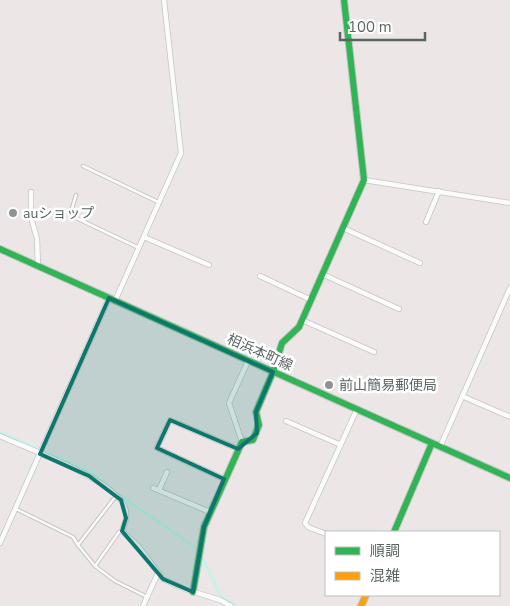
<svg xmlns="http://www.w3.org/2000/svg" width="510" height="606" font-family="'Nunito Sans','Noto Sans JP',sans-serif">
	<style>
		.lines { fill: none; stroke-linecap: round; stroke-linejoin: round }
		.stream { stroke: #b9f8eb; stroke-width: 2 }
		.lane-casing { stroke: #c5c5c4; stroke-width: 4.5 }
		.street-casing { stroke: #c5c5c4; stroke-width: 6 }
		.fast-casing { stroke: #c5c5c4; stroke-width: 8 }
		.slow-casing { stroke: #c5c5c4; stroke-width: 8 }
		.lane { stroke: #fcfbfb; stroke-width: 2.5 }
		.street { stroke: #fcfbfb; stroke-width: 4.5 }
		.fast { stroke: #30b455; stroke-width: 6 }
		.slow { stroke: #ff9f0a; stroke-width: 6 }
		.marked { fill: #0f766e; fill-opacity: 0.2; stroke: #0f766e; stroke-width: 4; stroke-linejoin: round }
		.poi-dot { fill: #8e9292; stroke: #fff; stroke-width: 2 }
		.labels { text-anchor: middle; stroke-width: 5; stroke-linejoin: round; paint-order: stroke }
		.poi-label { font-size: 14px; fill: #5b6564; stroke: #fff; text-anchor: start }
		.street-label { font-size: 14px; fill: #5b6564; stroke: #fff }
	</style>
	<rect width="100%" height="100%" fill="#ece7e6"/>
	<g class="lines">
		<path class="stream" d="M0,432L92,473L114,491L196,548L198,551
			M202,557L220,595L236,606"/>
		<defs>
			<path id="lane" d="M83,166L158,202
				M76,195L70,215L139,248
				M116,496L78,545L95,566L119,532L122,531
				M16,509L73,537L78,545
				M95,566L115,581L147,597"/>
			<path id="street" d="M364,180L510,203
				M31,192V217L37,239L38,267
				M426,222L439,191
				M343,228L420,263
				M144,237L209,265
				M322,274L399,309
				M260,276L311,300
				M115,301L181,153L164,0
				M302,320L374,352
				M462,396L510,417
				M286,421L341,445
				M0,436C26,448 118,481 125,508C128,516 125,523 122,531L139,547L163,579L185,589L220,600L231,606
				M242,442L229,403L248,361
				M440,447L510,288
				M224,479L157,448L170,420L238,449
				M153,488L210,512
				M159,490L167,472
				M326,534L308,527L305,523L357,409
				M0,543L109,298
				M143,606L158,573"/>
			<path id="fast" d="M0,249L510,478
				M394,532L432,443
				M193,592L204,527L242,442L253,440L259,425L256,412L273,372L282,343L299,327L364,180L344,0"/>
			<path id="slow" d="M361,606L366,595"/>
		</defs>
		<use href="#lane" class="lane-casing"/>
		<use href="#street" class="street-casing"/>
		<use href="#fast" class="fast-casing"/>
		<use href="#slow" class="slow-casing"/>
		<use href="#lane" class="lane"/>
		<use href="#street" class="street"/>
		<use href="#fast" class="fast"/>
		<use href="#slow" class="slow"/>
	</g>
	<path class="marked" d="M109,298L273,372L256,412L257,433L238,449L170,420L157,448L224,479L204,527L193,592L163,579L122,531L126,518L121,500L89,476L40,454Z"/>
	<g class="poi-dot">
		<circle cx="13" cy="213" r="5"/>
		<circle cx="329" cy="385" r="5"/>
	</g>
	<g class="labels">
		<g class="poi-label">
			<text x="23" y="218">auショップ</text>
			<text x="339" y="390">前山簡易郵便局</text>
		</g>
		<g class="street-label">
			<text transform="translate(260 352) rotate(24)" y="5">相浜本町線</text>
		</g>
	</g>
	<rect x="325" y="531" width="175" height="65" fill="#ffffff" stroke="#bdc1c1"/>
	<rect x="335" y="547" width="25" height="8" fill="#30b455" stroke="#bdc1c1"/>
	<text x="370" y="556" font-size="15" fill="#5b6564">順調</text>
	<rect x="335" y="572" width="25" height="8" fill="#ff9f0a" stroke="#bdc1c1"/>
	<text x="370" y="581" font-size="15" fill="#5b6564">混雑</text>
	<path d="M340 32v8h85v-8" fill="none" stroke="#5b6564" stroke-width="2.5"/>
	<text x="348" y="32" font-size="15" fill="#5b6564" stroke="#ffffff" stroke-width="4" paint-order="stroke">100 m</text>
</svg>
